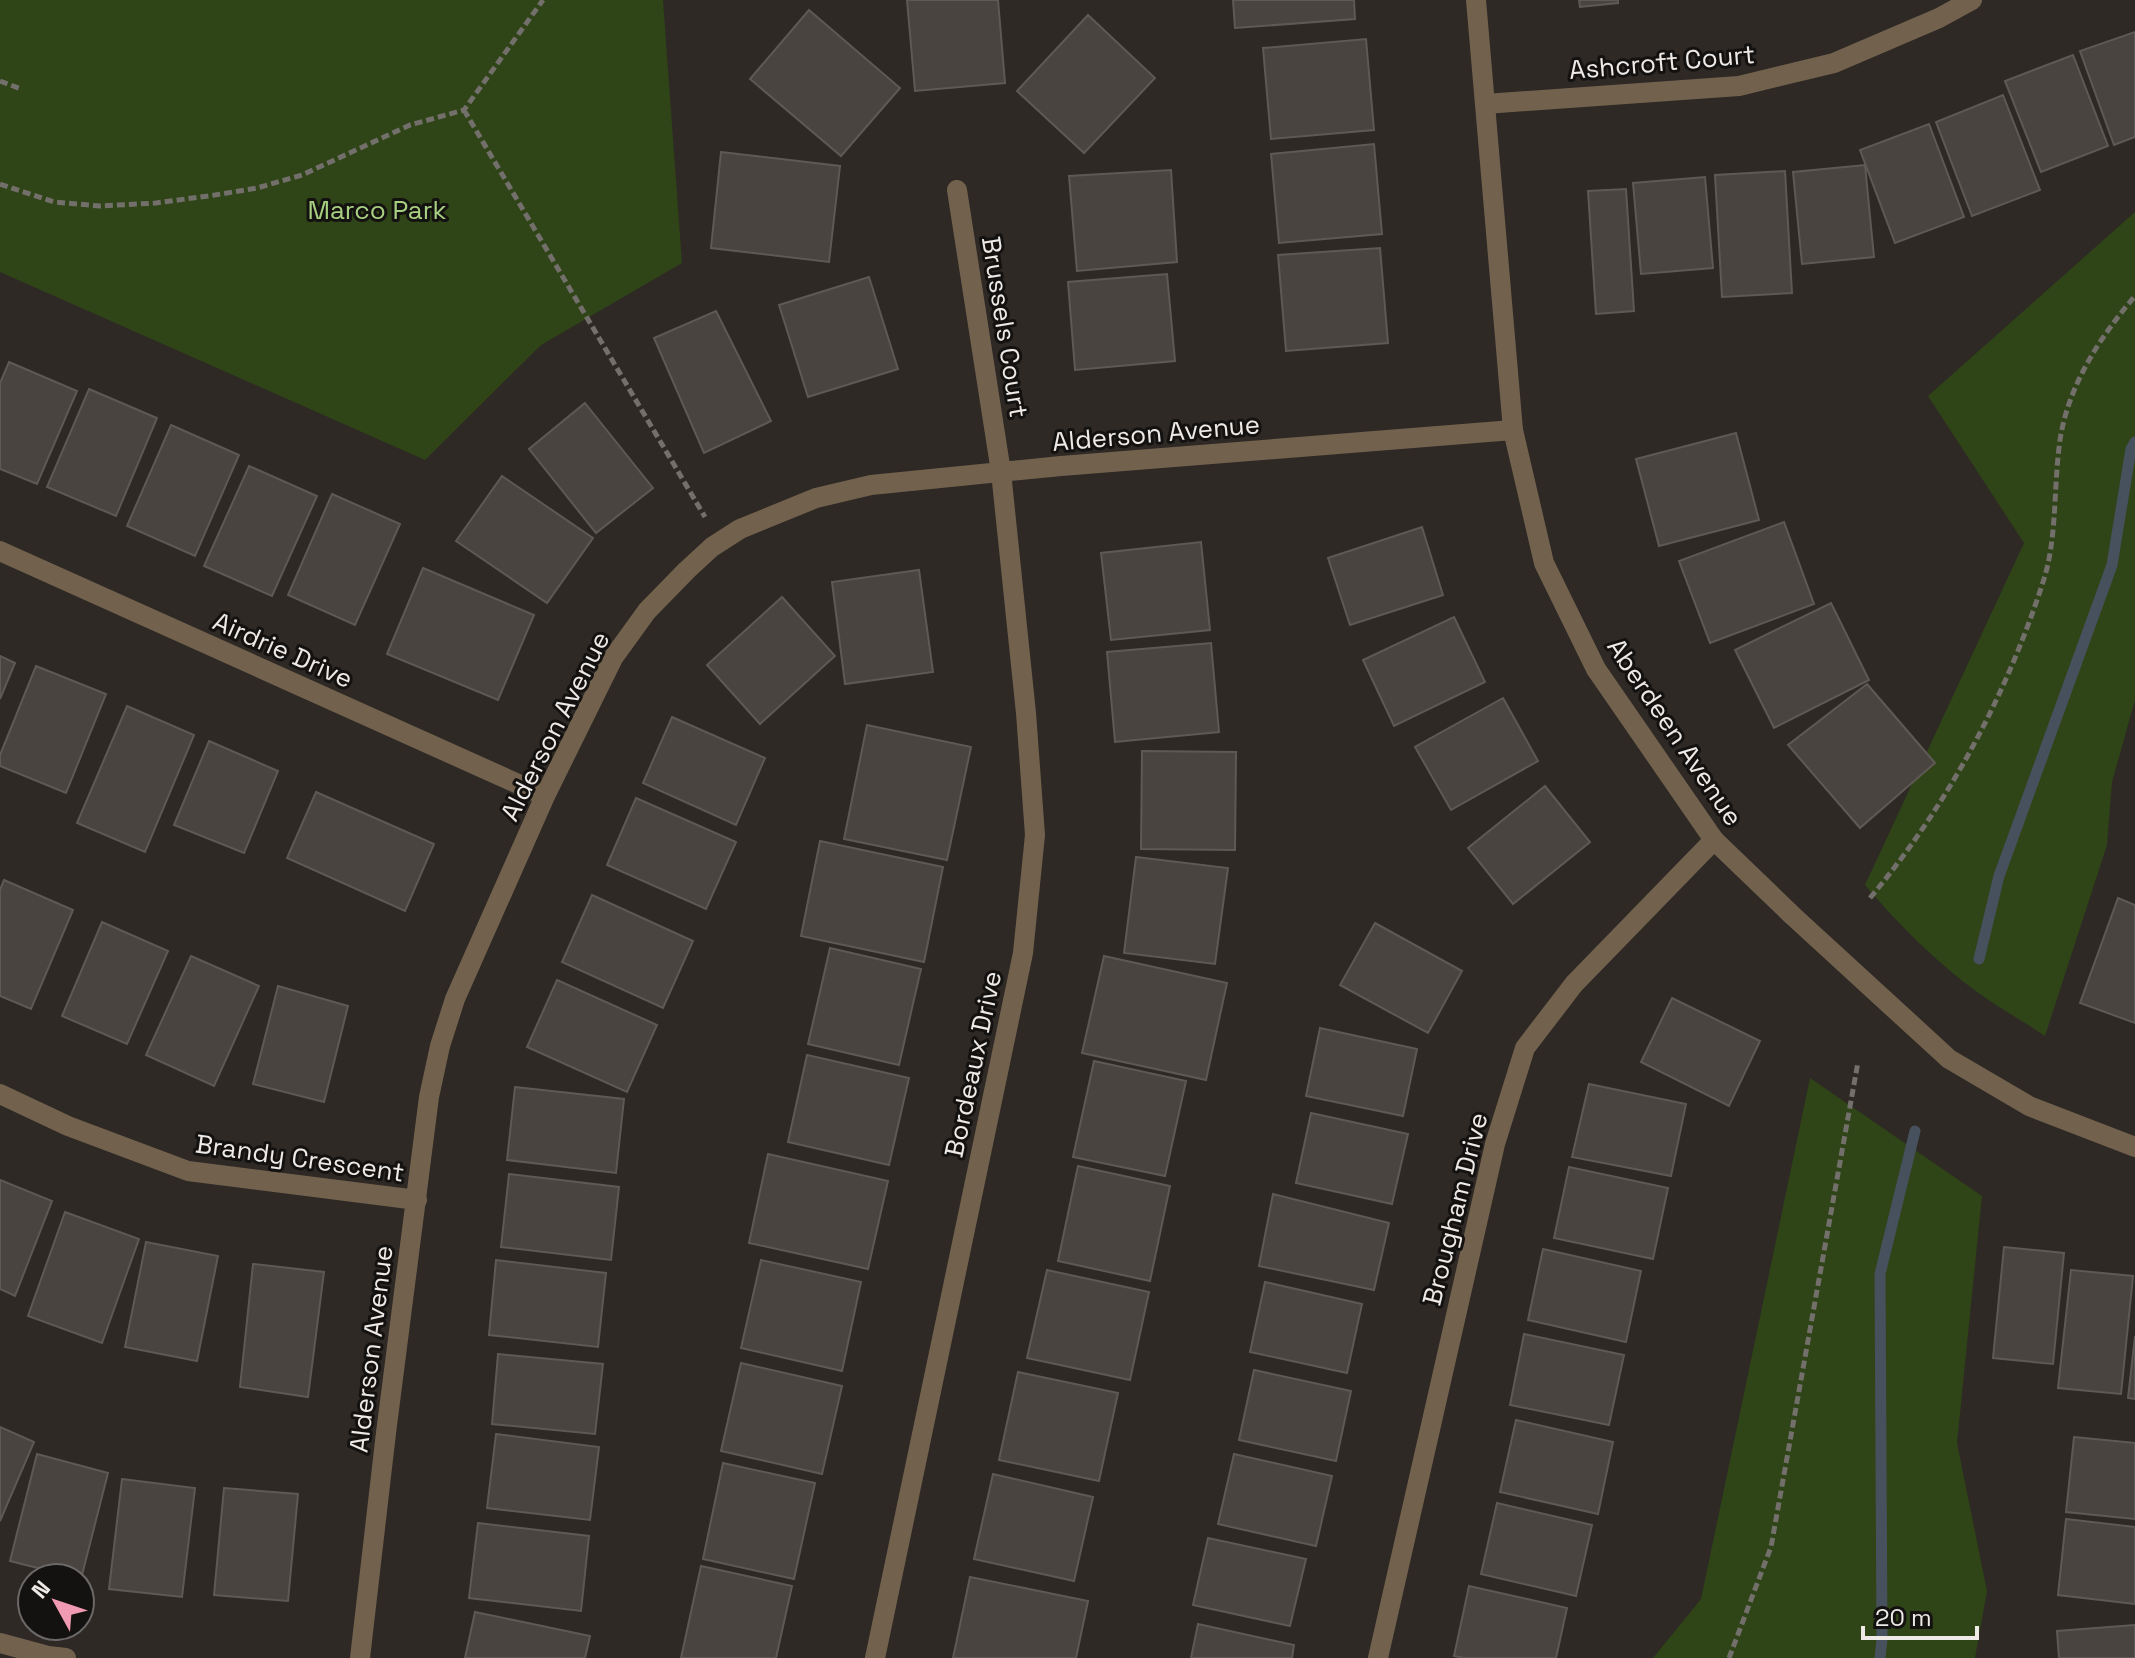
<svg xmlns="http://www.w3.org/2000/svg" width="2135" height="1658" font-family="'Space Grotesk',sans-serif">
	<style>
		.green { fill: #2f4417 }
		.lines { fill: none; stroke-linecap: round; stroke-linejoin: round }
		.stream { stroke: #47515e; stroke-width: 11 }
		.building { fill: #494440; stroke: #5e5955; stroke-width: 2 }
		.path { stroke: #736f6b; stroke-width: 5; stroke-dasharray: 8 4; stroke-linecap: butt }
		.minor { stroke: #72624d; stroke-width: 20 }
		.tertiary { stroke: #72624d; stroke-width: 20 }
		.labels { text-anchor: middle; stroke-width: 6; stroke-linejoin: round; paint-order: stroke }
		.street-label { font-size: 26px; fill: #edeae7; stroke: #141211 }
		.park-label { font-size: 26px; fill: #a8d080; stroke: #141211 }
	</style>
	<rect width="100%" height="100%" fill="#2e2925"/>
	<path class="green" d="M0,0H663L682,263L541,345L425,460L0,272Z
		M2135,212V700L2112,782L2107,845L2045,1036C2023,1021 1999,1008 1977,992C1936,962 1898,924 1865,885L2024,543L1928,396Z
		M1810,1078L1982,1196L1957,1443L1987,1591L1975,1658H1653L1701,1599Z"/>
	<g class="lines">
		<path class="stream" d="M1979,959L1999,876L2112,565L2131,449L2135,442
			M1880,1658L1882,1639L1880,1274L1915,1131"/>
	</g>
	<path class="building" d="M907,0H998L1005,83L915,91Z
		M1233,0H1354L1355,19L1235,28Z
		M1579,0H1618V3L1580,7Z
		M809,10L900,88L841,156L750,79Z
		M1088,15L1155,78L1084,153L1017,91Z
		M2135,32V137L2114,145L2080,51Z
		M1366,39L1374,130L1271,139L1263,48Z
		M2073,55L2108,146L2041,172L2005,81Z
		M2003,95L2040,190L1972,216L1936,122Z
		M1929,124L1964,217L1895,243L1860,150Z
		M1374,144L1382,234L1279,243L1271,154Z
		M721,152L840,166L829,262L711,248Z
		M1865,165L1874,257L1802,264L1793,172Z
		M1171,170L1177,262L1077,271L1069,176Z
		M1785,171L1792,293L1722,297L1715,175Z
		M1705,177L1713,268L1641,274L1633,183Z
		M1626,189L1634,311L1596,314L1588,191Z
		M1380,248L1388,343L1286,351L1278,255Z
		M1167,274L1175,361L1075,370L1068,282Z
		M869,277L898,369L808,397L779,305Z
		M716,311L771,421L704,453L654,338Z
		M9,362L77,391L37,484L0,469V383Z
		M89,389L157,418L116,516L47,487Z
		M585,403L653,488L596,533L529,449Z
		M171,425L239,455L195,556L127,526Z
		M1736,433L1759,520L1659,546L1636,459Z
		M249,466L317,496L272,596L204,566Z
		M502,476L593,538L547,603L456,541Z
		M332,494L400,524L355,625L288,595Z
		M1784,522L1814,604L1710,643L1679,561Z
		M1422,527L1443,595L1350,625L1328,558Z
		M1201,542L1210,630L1111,640L1101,553Z
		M423,568L534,615L498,700L387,654Z
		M919,570L933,672L845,684L832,582Z
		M782,597L835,656L760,724L707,665Z
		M1831,603L1869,680L1774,728L1735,650Z
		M1454,617L1485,682L1394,726L1363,660Z
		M1211,643L1219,732L1115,742L1107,652Z
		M0,656L15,663L0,699Z
		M36,666L106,694L66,793L0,766V755Z
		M1867,684L1935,763L1860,828L1788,745Z
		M1503,698L1538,761L1451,810L1415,747Z
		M127,706L194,735L145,852L77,823Z
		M672,717L765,758L736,825L643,783Z
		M867,725L971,747L947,860L844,839Z
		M209,741L278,771L244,853L174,825Z
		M1142,751L1236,752L1235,850L1141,849Z
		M1545,786L1590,842L1513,904L1468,848Z
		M316,792L434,844L405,911L287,858Z
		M636,798L736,842L706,909L607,865Z
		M820,841L943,867L924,962L801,936Z
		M1136,857L1228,868L1215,964L1124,953Z
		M4,880L73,910L31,1009L0,996V890Z
		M592,895L693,941L663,1008L562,962Z
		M2118,898L2135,905V1023L2080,1003Z
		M102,922L168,951L127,1044L62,1016Z
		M1375,923L1462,971L1428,1033L1340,985Z
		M830,948L921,969L899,1065L808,1044Z
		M191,956L259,986L214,1086L146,1055Z
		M1104,956L1227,983L1206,1080L1082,1053Z
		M557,980L657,1025L627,1092L527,1047Z
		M278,986L348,1006L324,1102L253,1084Z
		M1672,998L1760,1041L1729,1106L1641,1062Z
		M1320,1028L1417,1049L1403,1116L1306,1096Z
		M807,1055L909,1078L889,1165L788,1142Z
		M1094,1061L1186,1081L1165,1176L1073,1157Z
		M1589,1084L1686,1104L1671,1176L1572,1157Z
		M515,1087L624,1099L616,1173L507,1160Z
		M1311,1113L1408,1134L1392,1204L1296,1183Z
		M768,1154L888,1181L868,1269L749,1243Z
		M1078,1166L1170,1186L1150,1281L1058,1261Z
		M1569,1167L1668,1188L1653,1259L1554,1238Z
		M509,1174L619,1187L611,1260L501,1247Z
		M0,1180L52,1201L15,1296L0,1289Z
		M1273,1194L1389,1223L1374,1290L1259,1266Z
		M65,1212L139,1239L102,1343L28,1316Z
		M146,1242L218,1256L197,1361L125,1347Z
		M2004,1247L2064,1253L2053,1364L1993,1358Z
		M1543,1249L1641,1271L1626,1342L1528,1320Z
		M496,1260L606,1273L598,1347L489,1335Z
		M761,1260L861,1282L842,1371L741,1348Z
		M253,1264L324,1272L308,1397L240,1387Z
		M1047,1270L1149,1292L1130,1380L1027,1358Z
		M2071,1270L2133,1276L2121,1394L2058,1388Z
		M1265,1282L1362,1304L1347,1373L1250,1352Z
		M1524,1334L1624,1355L1609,1425L1510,1405Z
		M2135,1336V1399L2128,1398Z
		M498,1354L603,1364L595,1434L492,1424Z
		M741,1363L842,1386L822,1474L721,1451Z
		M1254,1370L1351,1391L1336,1461L1239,1440Z
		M1018,1372L1118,1393L1099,1481L999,1460Z
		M1516,1420L1613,1442L1598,1514L1500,1492Z
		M0,1427L34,1442L0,1521Z
		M496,1434L599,1447L590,1520L487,1508Z
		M2074,1437L2135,1443V1519L2066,1512Z
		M37,1454L108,1473L81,1579L10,1561Z
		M1234,1454L1332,1476L1316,1546L1218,1524Z
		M723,1463L815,1483L794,1579L703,1559Z
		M993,1474L1093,1497L1074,1581L974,1559Z
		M122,1479L195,1488L182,1597L109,1589Z
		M224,1488L298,1494L288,1601L214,1595Z
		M1497,1503L1592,1525L1576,1596L1481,1574Z
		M2066,1519L2135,1527V1604L2058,1595Z
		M478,1523L589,1536L581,1611L469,1598Z
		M1208,1538L1306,1559L1290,1626L1193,1605Z
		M701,1566L792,1586L776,1658H681Z
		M970,1577L1088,1601L1076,1658H953Z
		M1469,1586L1567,1608L1556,1658H1464L1454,1656Z
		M475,1612L590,1636L585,1658H465Z
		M1198,1624L1294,1645L1292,1658H1191Z
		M2135,1625V1658H2059L2057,1631Z"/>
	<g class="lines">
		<path class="path" d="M0,81L21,89
			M464,110L705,517
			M0,184L54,202L100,206L156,203L215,195L257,188L302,175L410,125L464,110L543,0
			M1870,898C1948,805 2007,695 2044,579C2058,534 2053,480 2061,434C2071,381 2101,336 2135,296
			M1729,1658L1771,1547L1858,1062"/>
		<path class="minor" d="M1485,104L1739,86L1834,63L1939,18L1972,0
			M0,551L545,796
			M0,1094L68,1126L188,1171L417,1200
			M0,1643L48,1656L66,1658
			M360,1658L386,1433L429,1097L440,1046L455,999L545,796L613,658L647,611L687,570L712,547L740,529L816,498L871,485L1061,466L1513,430
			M875,1658L1023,953L1035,835L1026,713L1001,472L957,190
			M1378,1658L1495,1144L1525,1048L1574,984L1714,840"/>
		<path class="tertiary" d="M1476,0L1513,430L1544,563L1596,669L1714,840L1793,916L1949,1059L2029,1106L2135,1147"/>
	</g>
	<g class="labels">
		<g class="street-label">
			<text transform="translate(1662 62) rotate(-5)" y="9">Ashcroft Court</text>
			<text transform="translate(1005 327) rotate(81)" y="9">Brussels Court</text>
			<text transform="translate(1156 433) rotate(-5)" y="9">Alderson Avenue</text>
			<text transform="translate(283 650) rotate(24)" y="9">Airdrie Drive</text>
			<text transform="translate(555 726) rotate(-63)" y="9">Alderson Avenue</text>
			<text transform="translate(1675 732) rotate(56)" y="9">Aberdeen Avenue</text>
			<text transform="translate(973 1064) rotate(-78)" y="9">Bordeaux Drive</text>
			<text transform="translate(300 1158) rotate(8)" y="9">Brandy Crescent</text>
			<text transform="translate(1455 1209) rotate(-76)" y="9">Brougham Drive</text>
			<text transform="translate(371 1349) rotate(-83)" y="9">Alderson Avenue</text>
		</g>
		<g class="park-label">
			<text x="377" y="219">Marco Park</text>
		</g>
	</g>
	<g transform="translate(56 1602) rotate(310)"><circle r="38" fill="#141211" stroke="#6b6867" stroke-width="2"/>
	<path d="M0-6L14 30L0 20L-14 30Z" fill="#f19ab3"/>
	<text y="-12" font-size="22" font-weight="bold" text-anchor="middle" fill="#edeae7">N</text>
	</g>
	<path d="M1863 1626v12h114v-12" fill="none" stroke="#edeae7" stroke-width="4"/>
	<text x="1875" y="1626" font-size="24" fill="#edeae7" stroke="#141211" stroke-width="6" paint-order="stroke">20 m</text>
</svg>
